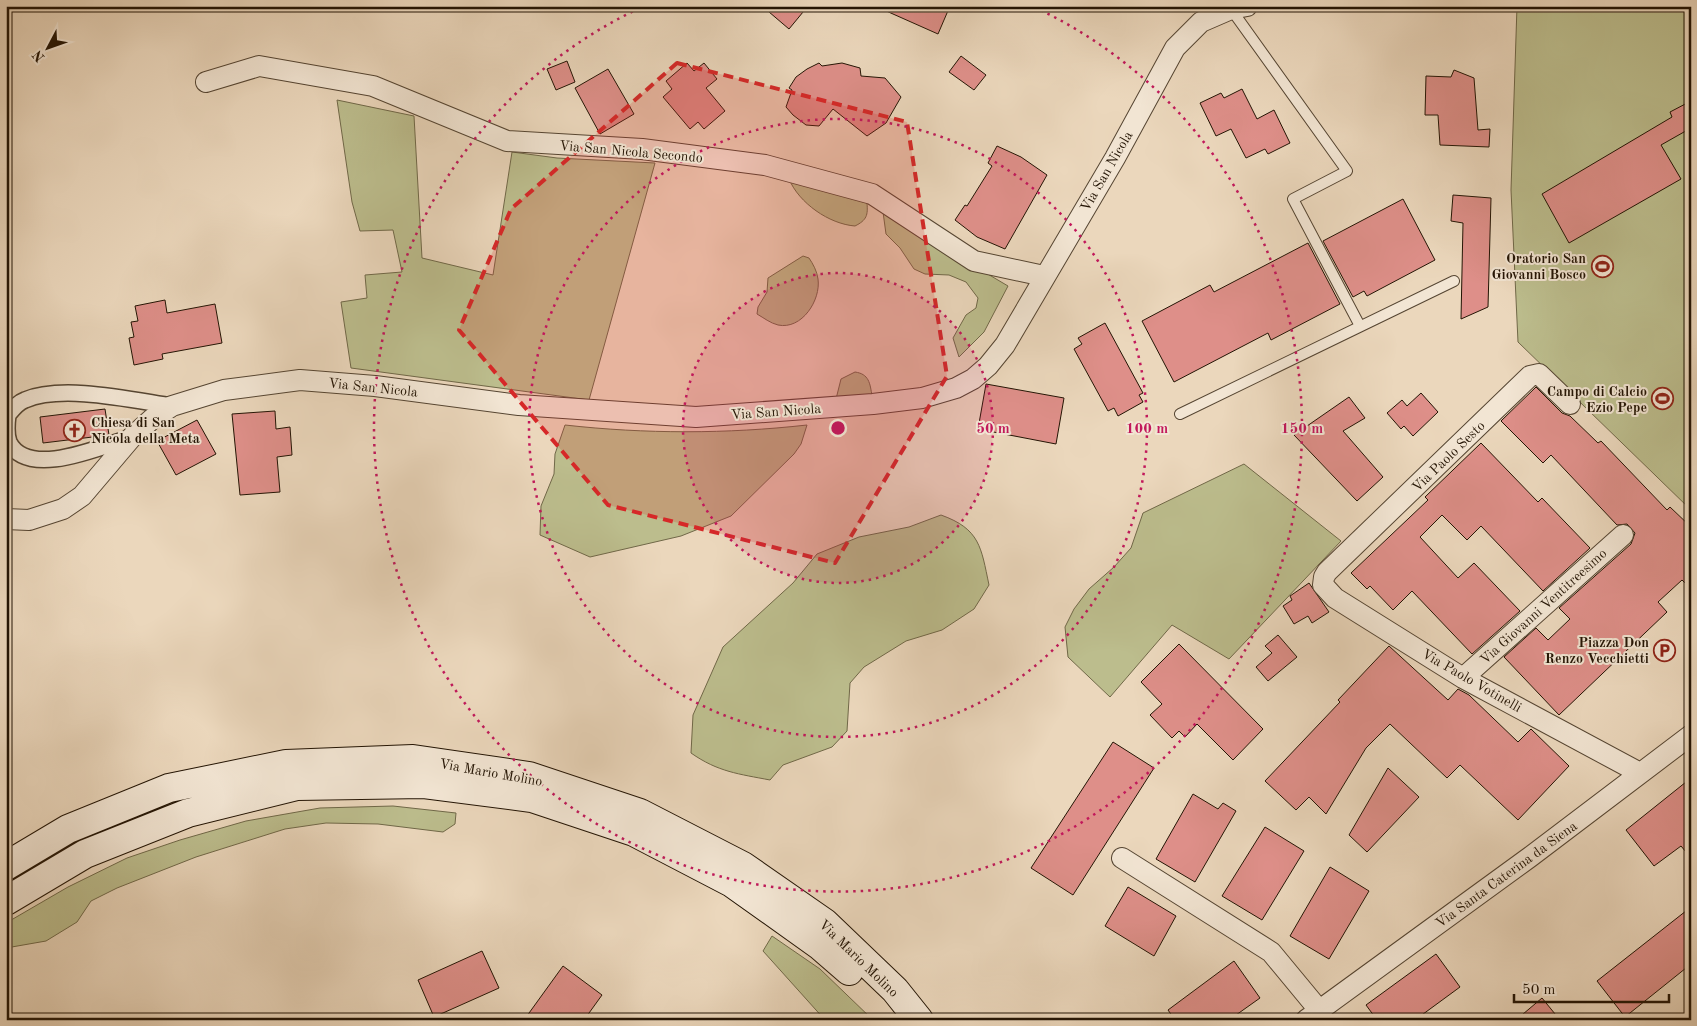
<svg xmlns="http://www.w3.org/2000/svg" width="1697" height="1026" font-family="'Old Standard TT',serif">
	<style>
		.green { fill: #bcbd8d; stroke: #706848 }
		.building { fill: #de8f89; stroke: #231404 }
		.lines { fill: none; stroke-linecap: round; stroke-linejoin: round }
		.service-casing { stroke: #554532; stroke-width: 12 }
		.pedestrian-casing { stroke: #554532; stroke-width: 18 }
		.minor-casing { stroke: #554532; stroke-width: 22 }
		.secondary-casing { stroke: #231404; stroke-width: 30 }
		.service { stroke: #f2e5d3; stroke-width: 10 }
		.pedestrian { stroke: #f2e5d3; stroke-width: 15 }
		.minor { stroke: #f2e5d3; stroke-width: 20 }
		.secondary { stroke: #f2e5d3; stroke-width: 28 }
		.marked { fill: #d62828; fill-opacity: 0.2; stroke: #d62828; stroke-width: 4; stroke-dasharray: 10 6; stroke-linejoin: round }
		.ring { fill: none; stroke: #c2185b; stroke-width: 2.5; stroke-dasharray: 2.5 5 }
		.labels { text-anchor: middle; stroke-width: 4; stroke-linejoin: round; paint-order: stroke }
		.street-label { font-size: 14px; fill: #231404; stroke: #f2e5d3 }
		.poi-label { font-size: 14px; font-weight: bold; fill: #231404; stroke: #f2e5d3; text-anchor: end }
		.centre { fill: #c2185b; stroke: #f2e5d3; stroke-width: 2.5 }
		.ring-label { font-size: 15px; text-anchor: middle; font-weight: bold; fill: #c2185b; stroke: #f2e5d3; stroke-width: 4; stroke-linejoin: round; paint-order: stroke }
	</style>
	<rect width="100%" height="100%" fill="#ebd7bc"/>
	<filter id="stains"><feTurbulence type="fractalNoise" baseFrequency=".004" numOctaves="4"/><feColorMatrix values="0 0 0 0 .2 0 0 0 0 .09 0 0 0 0 .02 0 0 0 .5 -.17"/></filter>
	<radialGradient id="worn" r=".72"><stop offset=".6" stop-color="#630" stop-opacity="0"/><stop offset="1" stop-color="#630" stop-opacity=".3"/></radialGradient>
	<path class="green" d="M1517,6H1691V510L1518,342L1511,190Z
		M337,100L414,116L422,258L493,275L512,152L557,158L655,163L589,400L351,368L341,302L367,298L365,275L402,272L393,230L360,231L352,202Z
		M789,179L867,203C868,215 867,220 855,226C829,224 799,203 789,179Z
		M883,212L1008,286L984,332L959,357L953,338L966,315L976,308L978,298L966,282L949,275L925,274L914,269L900,248L886,234Z
		M803,256L809,258C813,264 817,271 818,279C821,300 802,330 778,325C770,323 764,318 757,314L758,307L767,292L768,278Z
		M855,372C869,374 870,383 872,396L836,399L841,379Z
		M565,425C645,434 727,434 807,425L801,444L794,454L731,516L681,536L590,557L540,535L541,506L554,474L555,454Z
		M1244,464L1341,541L1229,659L1172,625L1110,697L1068,657L1065,627L1074,609L1089,589L1114,567L1131,548L1143,513Z
		M941,515C980,529 981,547 989,585L974,609L942,630L906,641L864,667L850,683L847,731L832,747L783,765L770,780C739,774 718,772 691,753L693,715L723,647L793,583L817,554L859,537L909,527Z
		M393,806L456,813L455,824L443,832L378,824L326,823L285,829L196,857L117,888L91,901L77,922L46,941L6,948V923L68,887L127,858L180,840L246,821L320,808Z
		M772,936L820,969L873,1020H825L763,951Z"/>
	<path class="building" d="M762,6H808L789,29Z
		M875,6H950L938,34Z
		M961,56L986,75L974,90L949,72Z
		M567,61L575,82L556,90L547,69Z
		M687,63L694,71L704,63L717,79L706,88L725,111L704,129L698,122L690,129L663,97L672,89L666,81Z
		M819,63L822,66L842,63L860,68L861,76L885,78L901,97L886,123L867,136L833,109L819,126L806,125L793,115L786,107L792,90L789,88L796,77L807,69Z
		M608,69L634,114L600,134L575,88Z
		M1454,70L1474,78L1478,130L1490,129L1489,147L1440,145L1438,115H1425L1426,76L1451,77Z
		M1242,89L1257,119L1274,110L1290,143L1268,154L1265,149L1246,158L1231,129L1216,136L1200,103L1221,93L1224,98Z
		M1691,101V128L1661,145L1681,179L1569,243L1542,194L1672,117L1670,112Z
		M997,146L1021,157L1047,175L1005,249L977,237L955,220L965,205L967,206L992,166L988,163Z
		M1453,195L1491,198L1488,307L1461,319L1463,223L1451,221Z
		M1403,199L1435,260L1367,296L1364,291L1353,297L1323,241Z
		M1308,243L1340,304L1271,340L1268,333L1174,382L1142,321L1210,285L1214,292Z
		M165,300L167,313L215,304L222,343L162,354L163,359L134,365L129,338L134,337L131,322L138,321L135,306Z
		M1105,323L1143,393L1139,395L1143,402L1118,416L1114,408L1108,411L1074,349L1082,344L1078,338Z
		M986,384L1064,398L1056,444L978,429Z
		M1536,387L1562,413L1570,416L1598,443L1601,441L1667,510L1670,507L1691,527V589L1682,580L1658,602L1667,612L1559,715L1504,657L1536,628L1548,640L1570,619L1559,608L1631,544L1635,533L1627,524L1617,525L1551,455L1543,463L1501,421Z
		M1421,393L1438,412L1413,436L1404,426L1401,429L1387,413L1402,400L1407,406Z
		M1349,397L1365,418L1343,431L1383,477L1357,501L1294,435Z
		M105,409L109,435L43,443L40,417Z
		M275,411L276,429L290,427L292,455L277,457L280,492L240,495L232,414Z
		M197,420L216,454L176,475L157,441Z
		M1481,443L1538,502L1542,498L1590,548L1543,591L1481,526L1467,540L1442,515L1420,537L1458,578L1474,563L1520,611L1472,654L1412,591L1393,610L1370,586L1367,589L1351,573L1428,500L1425,497Z
		M1309,583L1329,612L1312,623L1308,616L1294,624L1283,606L1292,600L1290,596Z
		M1278,635L1297,657L1268,681L1256,667L1272,653L1265,646Z
		M1179,644L1263,729L1233,760L1197,724L1185,737L1179,731L1172,738L1150,715L1162,704L1141,682Z
		M1389,646L1448,700L1458,689L1469,695L1518,742L1531,729L1569,766L1518,820L1460,765L1447,778L1390,724L1366,748L1326,814L1309,797L1296,810L1265,781L1340,702L1338,700Z
		M1113,742L1154,768L1073,895L1031,868Z
		M1388,768L1419,797L1367,852L1349,835Z
		M1691,778V858L1681,846L1654,866L1626,830Z
		M1193,794L1218,809L1223,803L1236,811L1195,882L1156,859Z
		M1265,827L1304,851L1262,920L1222,896Z
		M1330,867L1369,891L1329,959L1290,936Z
		M1128,887L1176,916L1154,956L1105,926Z
		M1691,907V964L1625,1017L1597,981Z
		M482,951L499,988L434,1017L418,980Z
		M1436,954L1460,987L1415,1020H1377L1366,1005Z
		M1234,961L1260,998L1229,1020H1175L1168,1010Z
		M563,966L602,995L584,1020H524Z
		M1542,998L1560,1020H1516Z"/>
	<g class="lines">
		<defs>
			<path id="service" d="M1231,9L1347,171L1293,199L1360,326
				M1180,414L1454,281"/>
			<path id="pedestrian" d="M132,437C102,446 28,480 9,442C6,434 7,423 8,415C13,409 17,403 25,400C62,384 132,400 172,406"/>
			<path id="minor" d="M206,82L259,66L373,86L507,141L642,149L765,165L872,194L974,261L1044,276
				M1570,404L1539,374L1530,376L1327,572L1324,577L1323,585L1335,598L1463,678L1640,773
				M6,519L29,520L63,509L82,496L132,437L152,419L172,406L224,390L300,380L375,386L519,405L696,417L873,404L922,398L956,388L973,379L988,366L1005,345L1115,158L1175,48L1201,22L1231,9L1247,6
				M1463,678L1623,535
				M1122,858L1271,952L1319,1010
				M1306,1020L1530,857L1691,735"/>
			<path id="secondary" d="M6,866L68,829L169,788L286,764L413,759L529,776L640,813L743,866L825,923L895,990L919,1020
				M6,901L85,854L188,813L297,786L424,784L532,798L634,832L732,883L819,945L849,971"/>
		</defs>
		<use href="#service" class="service-casing"/>
		<use href="#pedestrian" class="pedestrian-casing"/>
		<use href="#minor" class="minor-casing"/>
		<use href="#secondary" class="secondary-casing"/>
		<use href="#service" class="service"/>
		<use href="#pedestrian" class="pedestrian"/>
		<use href="#minor" class="minor"/>
		<use href="#secondary" class="secondary"/>
	</g>
	<path class="marked" d="M677,63L907,122L947,376L835,563L608,505L459,330L511,209Z"/>
	<circle cx="838" cy="428" r="155" fill="#c2185b" fill-opacity=".12"/>
	<g class="ring">
		<circle cx="838" cy="428" r="155"/>
		<circle cx="838" cy="428" r="309"/>
		<path d="M1034 7A464 464 0 1 1 642 7"/>
	</g>
	<defs>
		<symbol id="stadium-ring" viewBox="-11 -11 22 22"><circle r="9.5" fill="#f2e5d3" stroke="#8f2418" stroke-width="1.5"/><path d="M0-5a6.5 5 0 1 0 0 10a6.5 5 0 1 0 0-10ZM-3.5-1.8h7v3.6h-7Z" fill="#8f2418"/></symbol>
		<symbol id="church-ring" viewBox="-11 -11 22 22"><circle r="9.5" fill="#f2e5d3" stroke="#8f2418" stroke-width="1.5"/><path d="M-1.2-6h2.4v3.5h3.3v2.4h-3.3V6h-2.4V-.1h-3.3v-2.4h3.3Z" fill="#8f2418"/></symbol>
		<symbol id="parking-ring" viewBox="-11 -11 22 22"><circle r="9.5" fill="#f2e5d3" stroke="#8f2418" stroke-width="1.5"/><path d="M-3.5-5.5H1a3.5 3.5 0 0 1 0 7H-1V5.5H-3.5ZM-1-3.4V-.6H.8a1.4 1.4 0 0 0 0-2.8Z" fill="#8f2418"/></symbol>
	</defs>
	<g fill-rule="evenodd">
		<use href="#stadium-ring" x="1590" y="254" width="25" height="25"/>
		<use href="#stadium-ring" x="1650" y="386" width="25" height="25"/>
		<use href="#church-ring" x="62" y="418" width="25" height="25"/>
		<use href="#parking-ring" x="1652" y="638" width="25" height="25"/>
	</g>
	<g class="labels">
		<g class="street-label">
			<text transform="translate(631 151) rotate(5)" y="5">Via San Nicola Secondo</text>
			<text transform="translate(1106 171) rotate(-60)" y="5">Via San Nicola</text>
			<text transform="translate(373 387) rotate(6)" y="5">Via San Nicola</text>
			<text transform="translate(776 411) rotate(-4)" y="5">Via San Nicola</text>
			<text transform="translate(1448 456) rotate(-44)" y="5">Via Paolo Sesto</text>
			<text transform="translate(1543 606) rotate(-42)" y="5">Via Giovanni Ventitreesimo</text>
			<text transform="translate(1472 680) rotate(30)" y="5">Via Paolo Votinelli</text>
			<text transform="translate(491 772) rotate(10)" y="5">Via Mario Molino</text>
			<text transform="translate(1506 874) rotate(-36)" y="5">Via Santa Caterina da Siena</text>
			<text transform="translate(859 958) rotate(44)" y="5">Via Mario Molino</text>
		</g>
		<g class="poi-label">
			<text x="1586" y="263">Oratorio San<tspan x="1586" dy="16">Giovanni Bosco</tspan></text>
			<text x="1647" y="396">Campo di Calcio<tspan x="1647" dy="16">Ezio Pepe</tspan></text>
			<text x="91" y="427" text-anchor="start">Chiesa di San<tspan x="91" dy="16">Nicola della Meta</tspan></text>
			<text x="1649" y="647">Piazza Don<tspan x="1649" dy="16">Renzo Vecchietti</tspan></text>
		</g>
	</g>
	<circle cx="838" cy="428" r="8" class="centre"/>
	<g class="ring-label">
		<text x="993" y="433">50 m</text>
		<text x="1147" y="433">100 m</text>
		<text x="1302" y="433">150 m</text>
	</g>
	<rect width="1697" height="1026" fill="none" stroke="#ebd7bc" stroke-width="25"/>
	<rect x="8" y="8" width="1682" height="1011" fill="none" stroke="#231404" stroke-width="2.5"/>
	<rect x="12" y="12" width="1672" height="1001" fill="none" stroke="#231404"/>
	<g transform="translate(48 48) rotate(229)" stroke="#f2e5d3" stroke-width="4" paint-order="stroke">
	<path d="M0-4L9 19L0 12L-9 19Z" fill="#231404"/>
	<text y="-8" font-size="14" font-weight="bold" text-anchor="middle" fill="#231404">N</text>
	</g>
	<path d="M1514 994v8h155v-8" fill="none" stroke="#231404" stroke-width="2.5"/>
	<text x="1522" y="994" font-size="15" fill="#231404" stroke="#f2e5d3" stroke-width="4" paint-order="stroke">50 m</text>
	<rect width="100%" height="100%" filter="url(#stains)"/>
	<rect width="100%" height="100%" fill="url(#worn)"/>
</svg>
